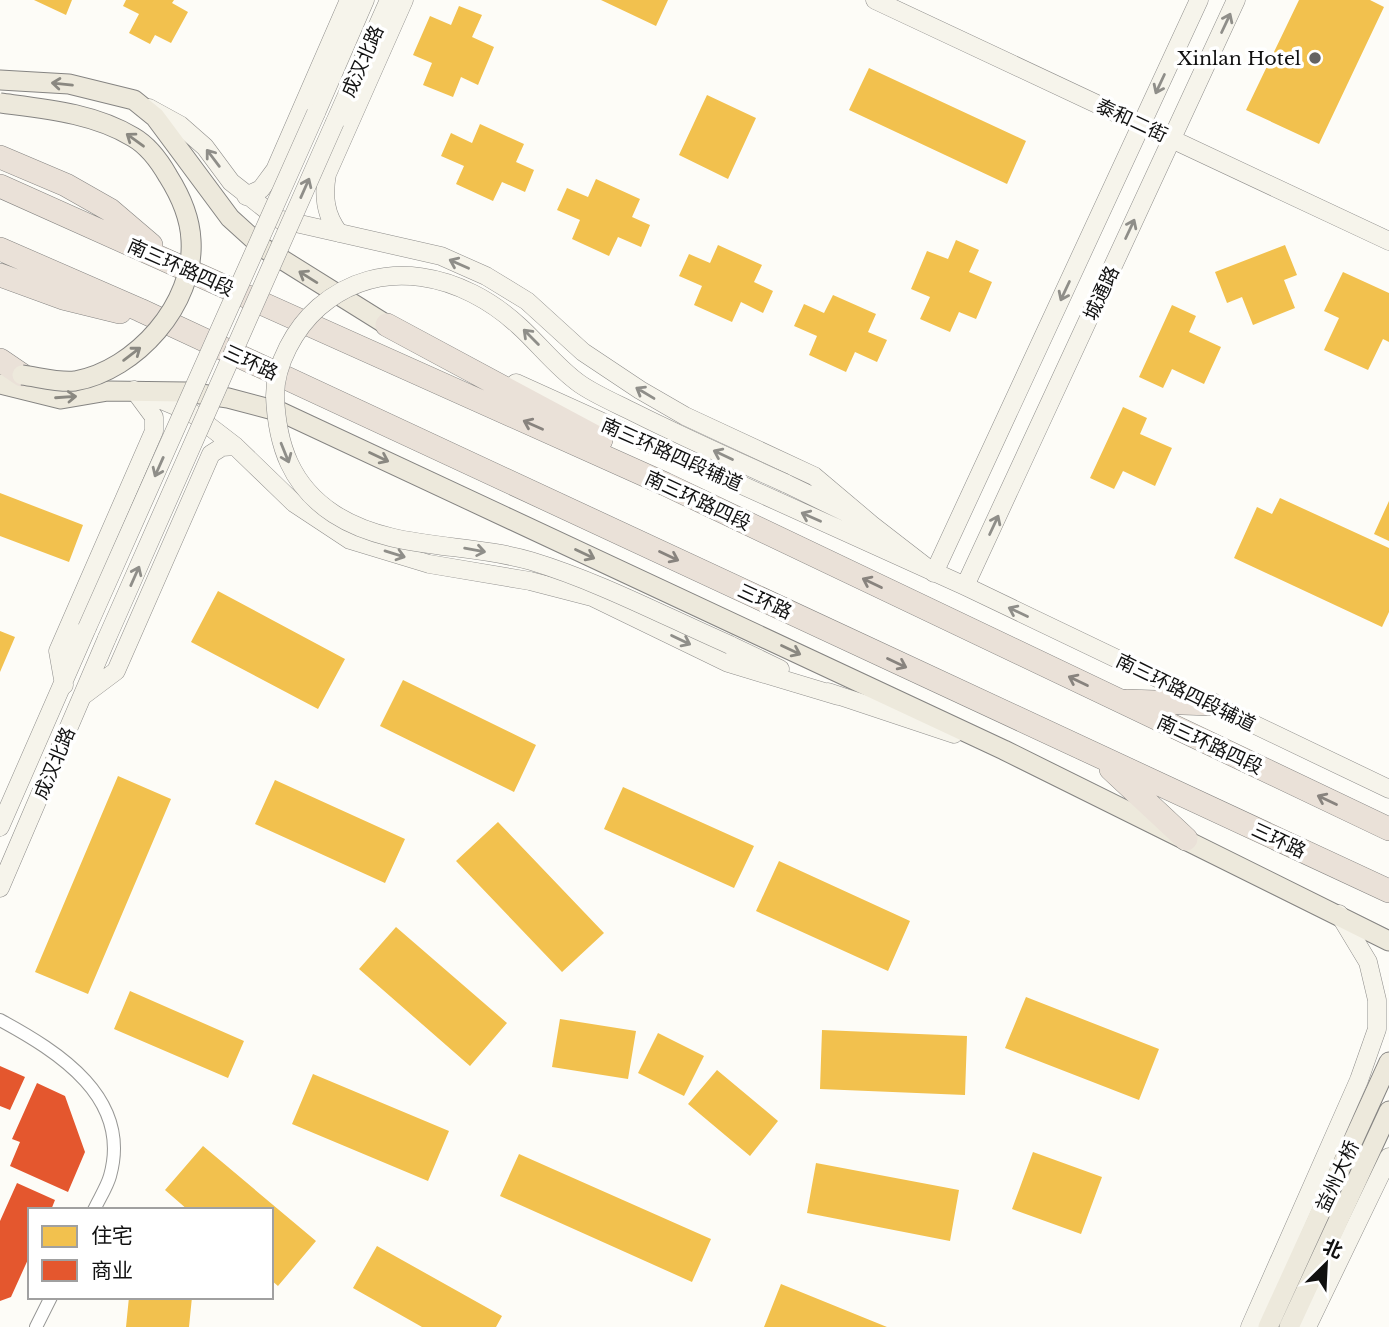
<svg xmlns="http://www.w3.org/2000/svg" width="1389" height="1327" font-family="'Libre Baskerville','Noto Sans SC',serif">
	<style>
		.homes { fill: #f2c14e }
		.shops { fill: #e4572e }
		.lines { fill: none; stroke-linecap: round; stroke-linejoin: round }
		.street-casing { stroke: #979795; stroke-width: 14 }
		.secondary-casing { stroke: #8e8d8b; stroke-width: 19 }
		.primary-casing { stroke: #858482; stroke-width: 21 }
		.highway-casing { stroke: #858482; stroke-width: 24 }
		.street { stroke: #fffffe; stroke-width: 12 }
		.secondary { stroke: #f6f4eb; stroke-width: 18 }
		.primary { stroke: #ede9dc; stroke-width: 19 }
		.highway { stroke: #eae1d8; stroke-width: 23 }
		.secondary-bridge-casing { stroke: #8e8d8b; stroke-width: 19; stroke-linecap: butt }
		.primary-bridge-casing { stroke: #858482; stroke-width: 21; stroke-linecap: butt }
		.secondary-bridge { stroke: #f6f4eb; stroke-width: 18 }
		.primary-bridge { stroke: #ede9dc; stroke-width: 19 }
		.oneway { stroke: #8f8e89 }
		.oneway2 { stroke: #8a8881 }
		.oneway3 { stroke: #88837e }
		.poi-dot { fill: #646362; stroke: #fff; stroke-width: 2.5 }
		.labels { text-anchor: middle; stroke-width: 7; stroke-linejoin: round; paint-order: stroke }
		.poi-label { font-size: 19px; fill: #111; stroke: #fff; text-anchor: end }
		.street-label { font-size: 19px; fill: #111; stroke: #fff }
	</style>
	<rect width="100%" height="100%" fill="#fdfcf7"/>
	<path class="homes" d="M34,0H72L66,15Z
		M126,0H174L172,3L188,12L171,43L155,35L150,44L129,33L139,14L123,6Z
		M601,0H668L656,26Z
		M1299,0H1370L1384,7L1319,144L1246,110Z
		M459,6L482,15L472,37L494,47L478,85L461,77L453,97L423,85L432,63L413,55L430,16L451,25Z
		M869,68L1026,141L1007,184L849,110Z
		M707,95L756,118L728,179L679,155Z
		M480,124L524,144L516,162L534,170L525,192L502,182L493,201L456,184L464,166L441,156L451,133L472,143Z
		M596,179L640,199L632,217L650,225L641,247L618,237L609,256L572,239L580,220L557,210L567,188L588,197Z
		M956,240L979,250L969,272L992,282L976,319L959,312L950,332L920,319L930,297L911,289L927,251L948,259Z
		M718,245L762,265L754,282L773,291L763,313L741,302L732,322L694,305L702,286L679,276L689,254L710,263Z
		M1285,245L1297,275L1284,280L1295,308L1253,325L1242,297L1227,303L1215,272Z
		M1343,272L1389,293V342L1383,339L1368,370L1324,350L1339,318L1324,311Z
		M833,295L876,314L868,332L887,340L877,362L855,352L846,372L809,355L817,336L794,326L804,304L824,313Z
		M1172,305L1196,316L1189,332L1221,347L1204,384L1172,369L1163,388L1139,377Z
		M1123,407L1147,418L1140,434L1172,448L1155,486L1123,471L1114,489L1090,478Z
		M0,493L83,525L69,562L0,536Z
		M1280,498L1389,548V612L1382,627L1234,558L1257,507L1272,514Z
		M1389,501V541L1374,534Z
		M218,591L345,659L318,709L191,642Z
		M0,631L15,637L0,672Z
		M403,680L536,745L514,792L380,726Z
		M118,776L171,799L88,994L35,972Z
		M275,780L405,839L385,883L255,824Z
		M623,787L754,846L734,888L604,829Z
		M498,822L604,933L562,972L456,861Z
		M779,861L910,921L888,971L756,911Z
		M396,927L507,1023L470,1066L359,969Z
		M130,991L244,1041L228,1078L114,1029Z
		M1026,997L1159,1049L1139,1100L1005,1048Z
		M560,1019L636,1031L628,1079L552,1067Z
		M822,1030L967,1036L965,1095L820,1089Z
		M658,1033L704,1056L684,1096L638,1073Z
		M717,1070L778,1121L750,1156L688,1104Z
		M313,1074L449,1131L428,1181L292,1124Z
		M203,1146L316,1241L278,1286L271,1280V1210H188L165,1190Z
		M1033,1152L1102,1177L1081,1234L1012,1209Z
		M519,1154L711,1239L692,1282L500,1196Z
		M816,1163L959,1190L950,1241L807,1213Z
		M377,1246L502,1316L496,1327H422L353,1288Z
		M781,1284L887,1327H764Z
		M129,1297H192L189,1327H126Z"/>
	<path class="shops" d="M0,1066L25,1077L10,1110L0,1106Z
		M37,1083L65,1096L85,1152L68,1192L10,1166L20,1142L12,1139Z
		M17,1183L55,1200L51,1210H30V1255L11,1297L0,1301V1221Z"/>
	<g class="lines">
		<defs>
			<path id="street" d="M0,1020C59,1052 132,1098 110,1176C107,1187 99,1199 94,1210
				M36,1327L51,1297"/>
			<path id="secondary" d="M875,0L1389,241
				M149,108L180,125L205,147L231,182L278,219L441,256L486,276L527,301L583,352L640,390L685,416L814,476L872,525
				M316,113L365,0
				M335,122L389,0
				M246,196L261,189L275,170L349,0
				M339,233C325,215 323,196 327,174L404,0
				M516,383L965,586L1389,789
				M147,394L192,413L235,446L294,503L350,540L429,564L530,581L592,597L728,663L838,696
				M785,483L872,525L934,573L1199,0
				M965,586L1236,0
				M730,645L780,669
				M64,685L58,651L154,431V417L134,390
				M828,692L954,734
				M84,695L116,671L211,454L222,447L235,446
				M0,827L87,628
				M0,888L107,638
				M1250,1327L1359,1080L1377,1029V1000L1368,962L1339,914
				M1307,1327L1389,1157"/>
			<path id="primary" d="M0,80L69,84L134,100L155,117L230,218L262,247L387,325
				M0,384L61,399L108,391L187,392L228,398L281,412L1004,750L1389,941
				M1268,1327L1389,1062
				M1289,1327L1389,1111"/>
			<path id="highway" d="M0,157L66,185L110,210L151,245
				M0,186L665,484L1389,829
				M0,249L140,310L1389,891
				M0,275L63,298L120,312
				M387,325L601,440
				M0,360L22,375
				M1127,701L1211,704
				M1111,769L1186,839"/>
		</defs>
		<use href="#street" class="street-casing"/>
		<use href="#secondary" class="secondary-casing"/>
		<use href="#primary" class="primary-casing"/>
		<use href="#highway" class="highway-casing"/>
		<use href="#street" class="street"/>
		<use href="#secondary" class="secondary"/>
		<use href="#primary" class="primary"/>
		<use href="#highway" class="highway"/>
		<defs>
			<path id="secondary-bridge" d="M87,628L316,113
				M107,638L335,122
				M730,645C664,616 600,582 531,561C467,542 391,551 334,514C291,486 277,445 275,396C275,364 295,328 319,307C381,254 463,274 519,326C539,344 557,368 580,384C596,395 615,403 633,412C683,437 734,460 785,483"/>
			<path id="primary-bridge" d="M0,103C46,109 93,113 133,137C147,145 160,162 168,176C180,195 190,218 191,240C195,304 136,370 75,381C59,383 38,377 22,375"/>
		</defs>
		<use href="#secondary-bridge" class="secondary-bridge-casing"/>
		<use href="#primary-bridge" class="primary-bridge-casing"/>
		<use href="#secondary-bridge" class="secondary-bridge"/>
		<use href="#primary-bridge" class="primary-bridge"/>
	</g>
	<defs><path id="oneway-shaft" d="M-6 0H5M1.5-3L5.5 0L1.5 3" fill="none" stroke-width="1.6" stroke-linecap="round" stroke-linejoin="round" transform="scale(1.75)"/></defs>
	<g class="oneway">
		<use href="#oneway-shaft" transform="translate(1226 23) rotate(-65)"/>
		<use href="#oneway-shaft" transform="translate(1160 84) rotate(115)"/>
		<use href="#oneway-shaft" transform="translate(213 158) rotate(-127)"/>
		<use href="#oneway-shaft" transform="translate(305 188) rotate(-66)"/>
		<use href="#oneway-shaft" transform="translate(1130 229) rotate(-65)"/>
		<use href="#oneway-shaft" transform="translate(459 264) rotate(-156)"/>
		<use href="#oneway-shaft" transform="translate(1065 291) rotate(115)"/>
		<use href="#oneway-shaft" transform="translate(531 337) rotate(-135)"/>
		<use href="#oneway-shaft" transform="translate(645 393) rotate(-149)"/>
		<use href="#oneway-shaft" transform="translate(285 453) rotate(68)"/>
		<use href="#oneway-shaft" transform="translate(723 455) rotate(-155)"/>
		<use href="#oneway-shaft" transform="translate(159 467) rotate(114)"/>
		<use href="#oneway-shaft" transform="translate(811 517) rotate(-156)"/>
		<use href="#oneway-shaft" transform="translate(994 525) rotate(-65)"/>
		<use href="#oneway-shaft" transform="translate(475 550) rotate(10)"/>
		<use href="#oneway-shaft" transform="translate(395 554) rotate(17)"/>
		<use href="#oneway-shaft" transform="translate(135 576) rotate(-66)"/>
		<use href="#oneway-shaft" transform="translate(1018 612) rotate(-155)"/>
		<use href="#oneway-shaft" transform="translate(681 640) rotate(26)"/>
	</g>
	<g class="oneway2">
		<use href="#oneway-shaft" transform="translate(62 84) rotate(-174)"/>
		<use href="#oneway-shaft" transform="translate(135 140) rotate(-144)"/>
		<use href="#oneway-shaft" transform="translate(308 277) rotate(-148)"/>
		<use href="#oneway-shaft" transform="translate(132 354) rotate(-37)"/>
		<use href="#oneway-shaft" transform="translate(66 397) rotate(-4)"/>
		<use href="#oneway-shaft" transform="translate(379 457) rotate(25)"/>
		<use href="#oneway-shaft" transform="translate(585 554) rotate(25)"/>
		<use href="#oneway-shaft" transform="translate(791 650) rotate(25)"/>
	</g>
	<g class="oneway3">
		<use href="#oneway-shaft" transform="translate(533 425) rotate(-156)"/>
		<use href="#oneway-shaft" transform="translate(669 556) rotate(25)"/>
		<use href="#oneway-shaft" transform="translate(872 583) rotate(-154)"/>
		<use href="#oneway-shaft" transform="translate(897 663) rotate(25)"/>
		<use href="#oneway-shaft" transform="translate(1078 681) rotate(-154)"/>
		<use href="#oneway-shaft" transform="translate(1327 800) rotate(-155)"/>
	</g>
	<circle class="poi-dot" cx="1315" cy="58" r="7"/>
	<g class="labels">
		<g class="poi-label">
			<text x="1301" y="65">Xinlan Hotel</text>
		</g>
		<g class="street-label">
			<text transform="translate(362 61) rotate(-66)" y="7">成汉北路</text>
			<text transform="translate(1132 120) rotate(25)" y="7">泰和二街</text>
			<text transform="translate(181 267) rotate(24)" y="7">南三环路四段</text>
			<text transform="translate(1101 293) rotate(-65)" y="7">城通路</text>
			<text transform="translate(251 362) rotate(25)" y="7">三环路</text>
			<text transform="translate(672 454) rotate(24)" y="7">南三环路四段辅道</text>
			<text transform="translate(698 500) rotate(25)" y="7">南三环路四段</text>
			<text transform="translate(765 601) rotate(25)" y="7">三环路</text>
			<text transform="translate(1186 692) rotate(26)" y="7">南三环路四段辅道</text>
			<text transform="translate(1210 744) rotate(25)" y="7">南三环路四段</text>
			<text transform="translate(54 763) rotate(-67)" y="7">成汉北路</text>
			<text transform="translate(1279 840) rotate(25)" y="7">三环路</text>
			<text transform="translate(1337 1176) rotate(-65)" y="7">益州大桥</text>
		</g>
	</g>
	<rect x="28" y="1208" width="245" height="91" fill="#ffffff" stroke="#a0a0a0" stroke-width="2"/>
	<rect x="42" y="1226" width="35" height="21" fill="#f2c14e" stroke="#a0a0a0" stroke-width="2"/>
	<text x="91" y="1243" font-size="21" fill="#111111">住宅</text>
	<rect x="42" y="1260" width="35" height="21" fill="#e4572e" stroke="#a0a0a0" stroke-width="2"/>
	<text x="91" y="1278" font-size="21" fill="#111111">商业</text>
	<g transform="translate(1326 1264) rotate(24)" stroke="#ffffff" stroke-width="5" paint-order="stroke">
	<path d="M0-5L12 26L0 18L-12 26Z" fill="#111111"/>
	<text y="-10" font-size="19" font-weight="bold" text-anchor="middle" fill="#111111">北</text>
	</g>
</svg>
